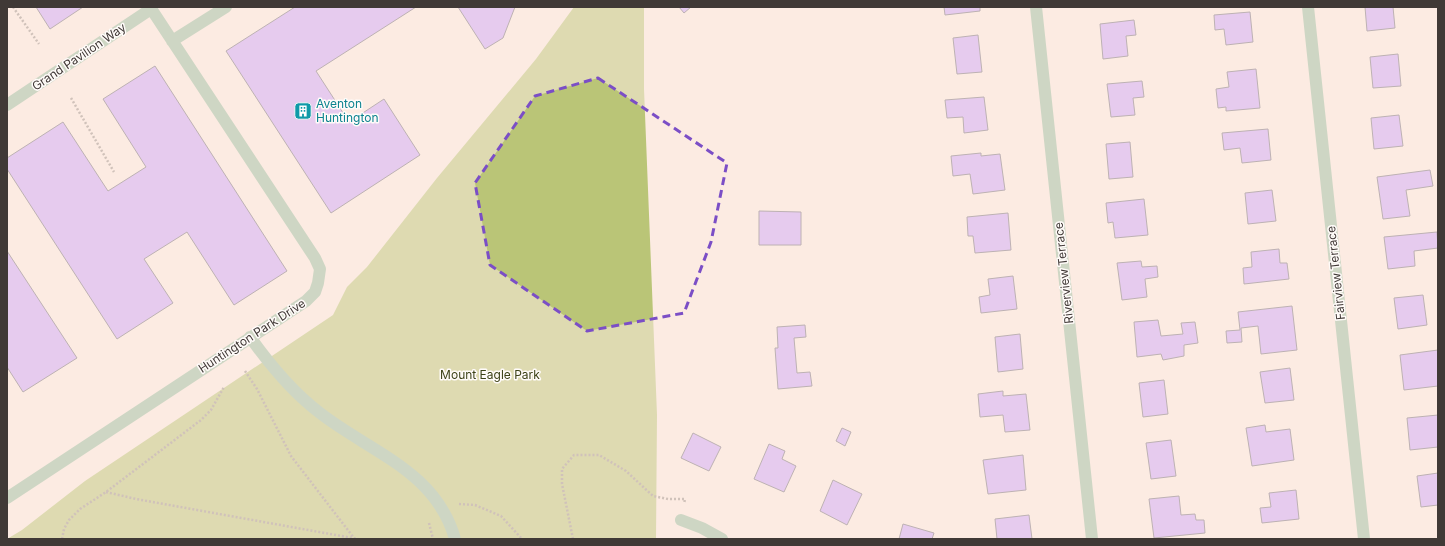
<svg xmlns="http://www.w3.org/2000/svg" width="1445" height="546" font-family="Inter,sans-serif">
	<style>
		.green { fill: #bac577 }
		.building { fill: #cca4fd; stroke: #726c7a }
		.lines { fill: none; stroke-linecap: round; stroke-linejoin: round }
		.path { stroke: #9c908a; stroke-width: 2.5; stroke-dasharray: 2 2; stroke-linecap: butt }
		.minor { stroke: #98bda0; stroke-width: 12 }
		.marked { fill: none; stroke: #7b4ec6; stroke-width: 3; stroke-dasharray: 8 5; stroke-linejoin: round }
		.labels { text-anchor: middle; stroke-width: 3; stroke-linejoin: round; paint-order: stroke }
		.street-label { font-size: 12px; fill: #403936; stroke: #fffbf9 }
		.culture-label { font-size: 12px; fill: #0d838f; stroke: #fffbf9; text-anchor: start }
		.park-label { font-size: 12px; fill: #3c4116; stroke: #fffbf9 }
	</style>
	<rect width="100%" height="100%" fill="#fcebe2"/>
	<path class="green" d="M574,7H644V89L657,415L656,539H7L22,530L85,481L333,315L347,287L367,267L437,178L536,59Z"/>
	<path class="building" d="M36,7H83L50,29Z
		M295,7H416L316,71L349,122L384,99L420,155L331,213L226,51Z
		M458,7H515L503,38L485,49Z
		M679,7H691L684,13Z
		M944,7H980V11L945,15Z
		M1365,7H1393L1395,28L1367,31Z
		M1250,12L1253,42L1226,45L1224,29L1215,30L1214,15Z
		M1134,20L1136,35L1126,36L1128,56L1103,59L1100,24Z
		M978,35L982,72L957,74L953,38Z
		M1398,54L1401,86L1373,88L1370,57Z
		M155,66L287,271L234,305L187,232L144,259L173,303L117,339L7,169V158L63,122L108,191L146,167L103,99Z
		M1256,69L1260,108L1226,111V107L1218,108L1216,89L1229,87L1227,72Z
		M1142,81L1144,97L1133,98L1135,115L1111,117L1107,84Z
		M984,97L988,130L964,133L963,117L947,118L945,100Z
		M1399,115L1403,146L1374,149L1371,118Z
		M1268,129L1271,160L1242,163L1240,148L1224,150L1222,133Z
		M1130,142L1133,177L1109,179L1106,144Z
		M981,153V156L1000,154L1005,190L973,194L970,174L953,176L951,156Z
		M1430,170L1433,186L1406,190L1410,216L1383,219L1377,177Z
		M1272,190L1276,221L1248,224L1245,193Z
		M1144,199L1148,235L1115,238L1113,222L1108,223L1106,203Z
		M759,211L801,212V245H759Z
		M1008,213L1011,250L975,253L973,236H968L967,217Z
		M1437,232L1438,248L1414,251L1415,266L1388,269L1384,237Z
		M1279,249L1280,263H1287L1289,279L1244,284L1243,268L1252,267L1251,252Z
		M7,251L77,358L23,392L7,367Z
		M1141,261L1142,267L1157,266L1158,277L1145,279L1147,297L1122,300L1117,263Z
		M1013,276L1017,309L981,313L979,297L990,295L988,279Z
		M1423,295L1427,325L1398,329L1394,298Z
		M1292,306L1297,350L1261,354L1258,326L1241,328L1242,342L1227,343L1226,331L1240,330L1238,312Z
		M1158,320L1161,336L1183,334L1181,323L1195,322L1198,343L1184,345V356L1163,360L1161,354L1137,357L1134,322Z
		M805,325L806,337L794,338L797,373L810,372L812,386L778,389L775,348H778L777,327Z
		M1020,334L1023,369L998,372L995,337Z
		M1438,350V386L1404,390L1400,355Z
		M1290,368L1294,400L1265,403L1260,372Z
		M1164,380L1168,414L1143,417L1139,383Z
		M1003,391V396L1026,394L1030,430L1005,432L1003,415L980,417L978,394Z
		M1438,415V447L1410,450L1407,418Z
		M1265,425L1266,432L1290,429L1294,460L1252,466L1246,428Z
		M842,428L851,432L845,446L836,441Z
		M693,433L721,447L709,471L681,458Z
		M1171,440L1176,476L1151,479L1146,443Z
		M769,444L785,451L782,459L796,466L784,492L754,479Z
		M1023,455L1026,490L988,494L983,460Z
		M1438,473V505L1421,507L1417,476Z
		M833,480L862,494L847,525L820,511Z
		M1296,490L1299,519L1262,523L1260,508L1271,507L1269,493Z
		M1179,496L1181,515L1195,514L1196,520H1204L1205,533L1154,538L1149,499Z
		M1029,515L1032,539H997L995,519Z
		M903,524L934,533L932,539H899Z"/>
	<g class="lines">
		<path class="path" d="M13,7L39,44
			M71,98L114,172
			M245,371L257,389L291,456L354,538
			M106,492L136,499L358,539
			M459,504L475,505L501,516L522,539
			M429,523L433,539
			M62,539L64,529L69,520L80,509L106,492L201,420L211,410L224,387
			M573,539L562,484V469L574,455H599L626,471L653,496L668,499H685L684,504"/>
		<path class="minor" d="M1036,7L1092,539
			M1308,7L1364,539
			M172,41L226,7
			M7,105L151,9
			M250,337C270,365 292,392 320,413C370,452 436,471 455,539
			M7,498L306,301L315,292L318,283L320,269L315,258L150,7
			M681,520L702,528L722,539"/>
	</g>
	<path d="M0 0H1445V546H0ZM598,78L727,163L711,242L684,313L587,331L490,265L475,183L535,96Z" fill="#fcebe2" fill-opacity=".55" fill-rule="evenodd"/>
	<path class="marked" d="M598,78L727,163L711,242L684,313L587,331L490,265L475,183L535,96Z"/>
	<defs>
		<symbol id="building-square" viewBox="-11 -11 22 22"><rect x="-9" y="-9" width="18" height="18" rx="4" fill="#0f9aa8" stroke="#fffbf9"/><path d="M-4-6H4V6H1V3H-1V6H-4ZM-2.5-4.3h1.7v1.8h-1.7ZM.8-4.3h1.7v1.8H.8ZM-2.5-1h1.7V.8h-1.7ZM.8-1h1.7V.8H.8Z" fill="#fff"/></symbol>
	</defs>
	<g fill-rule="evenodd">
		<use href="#building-square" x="293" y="101" width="20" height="20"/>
	</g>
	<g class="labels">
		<g class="street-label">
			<text transform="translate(79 57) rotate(-34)" y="4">Grand Pavilion Way</text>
			<text transform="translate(1064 273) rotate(-96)" y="4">Riverview Terrace</text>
			<text transform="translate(1336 273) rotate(-96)" y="4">Fairview Terrace</text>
			<text transform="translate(252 336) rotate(-33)" y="4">Huntington Park Drive</text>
		</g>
		<g class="culture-label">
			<text x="316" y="108">Aventon<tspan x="316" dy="14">Huntington</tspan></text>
		</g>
		<g class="park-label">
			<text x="490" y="379">Mount Eagle Park</text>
		</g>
	</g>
	<rect width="1445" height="546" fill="none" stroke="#403936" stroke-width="16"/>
</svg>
